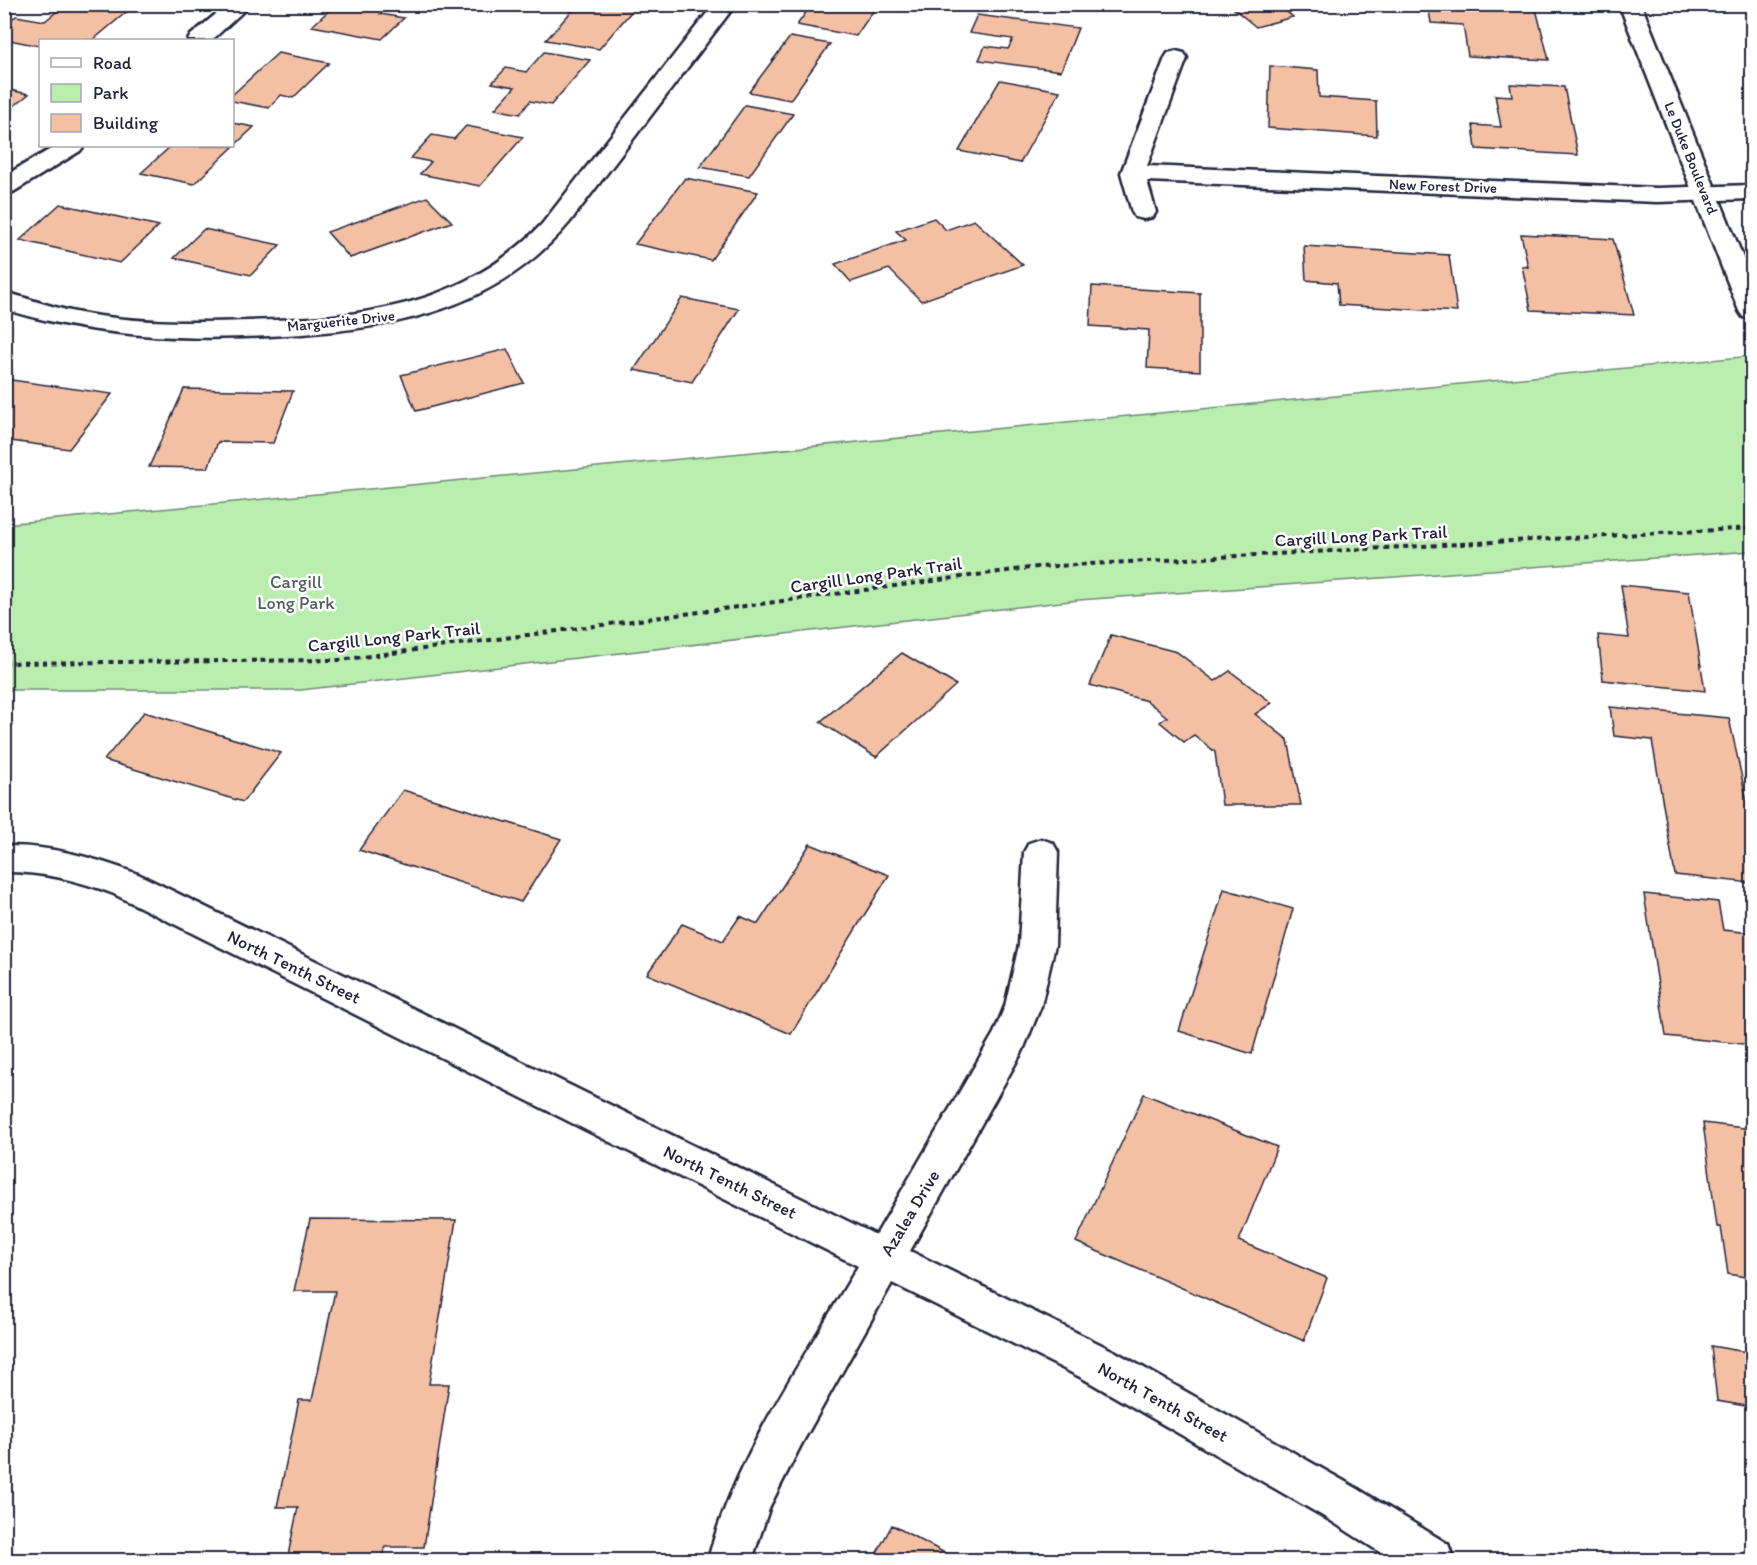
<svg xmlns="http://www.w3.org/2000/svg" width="1757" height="1565" font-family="Itim,sans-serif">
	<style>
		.green { fill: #baeeaf; stroke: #6e8875; stroke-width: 1.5 }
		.building { fill: #f3c0a4; stroke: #22223b; stroke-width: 1.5 }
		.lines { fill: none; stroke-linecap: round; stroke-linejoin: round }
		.minor-casing { stroke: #22223b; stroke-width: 5 }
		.tertiary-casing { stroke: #22223b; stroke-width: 5 }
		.path { stroke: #22223b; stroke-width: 4; stroke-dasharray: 5 4.5; stroke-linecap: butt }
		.minor { fill: #fff; fill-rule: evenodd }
		.tertiary { fill: #fff; fill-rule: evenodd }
		.labels { text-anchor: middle; stroke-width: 5; stroke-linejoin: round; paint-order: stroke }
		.far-street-label { font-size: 15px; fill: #22223b; stroke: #fff }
		.street-label { font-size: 18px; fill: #22223b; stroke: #fff }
		.park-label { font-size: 18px; fill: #505f5e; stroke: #fff }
	</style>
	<rect width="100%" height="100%" fill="#fff"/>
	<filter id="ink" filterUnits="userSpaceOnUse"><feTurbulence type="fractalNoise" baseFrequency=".0167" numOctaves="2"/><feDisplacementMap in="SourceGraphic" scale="12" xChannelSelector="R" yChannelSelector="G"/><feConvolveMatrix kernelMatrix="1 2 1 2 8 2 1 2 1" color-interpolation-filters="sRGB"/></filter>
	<g filter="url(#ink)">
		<path class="green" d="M1752,356V551L1079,600L301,690H5V524Z"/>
		<path class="building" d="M66,4H103L130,9L93,40H40V46L4,39V25L16,16L45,21Z
			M336,4H390L380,14L404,18L382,39L312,26Z
			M578,4H638L599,49L546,40Z
			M812,4H878L856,36L797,25Z
			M1228,4H1277L1293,17L1256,27Z
			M1428,4L1535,5L1549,60L1468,56L1463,25L1431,23Z
			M977,15L1078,28L1061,71L979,60L985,46L1008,49L1013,39L969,33Z
			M790,37L830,44L790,100L749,92Z
			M544,52L590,60L551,105L530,101L520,114L495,109L515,87L492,83L506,68L526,72Z
			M278,53L329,63L293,98L281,95L269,108L232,101V95Z
			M1270,66L1318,70L1319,97L1376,101L1377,136L1268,128Z
			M1000,80L1060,91L1020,163L959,151Z
			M1510,84L1564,87L1578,155L1476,149L1473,125L1501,127L1495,95L1512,96Z
			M4,89L29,94L4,114Z
			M745,105L793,114L749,176L700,167Z
			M232,123L254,127L194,184L141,173L171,146H232Z
			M466,126L523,137L480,186L420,174L431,162L411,158L432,135L454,139Z
			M685,178L758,192L711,260L635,244Z
			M427,197L452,222L350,258L327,232Z
			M60,204L159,226L120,263L20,240Z
			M934,218L946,230L974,220L1023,265L921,301L889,269L851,282L835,264L906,240L896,231Z
			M204,229L280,245L251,275L174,258Z
			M1521,234L1613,239L1634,315L1531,310L1522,266L1528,267Z
			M1304,246L1449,255L1457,312L1339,305L1337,283L1306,280Z
			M1092,286L1200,293V371L1147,368L1149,330L1090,326Z
			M682,298L739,309L692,382L634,370Z
			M507,349L524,383L416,411L401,375Z
			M4,379L112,394L69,449L4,440Z
			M184,389L293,391L273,443L218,442L208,468L149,467Z
			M1621,585L1689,592L1705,691L1603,680L1598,635L1629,638Z
			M1111,635L1177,652L1215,681L1230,671L1272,703L1255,714L1288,740L1301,805H1222L1215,752L1194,735L1184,742L1160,722L1167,717L1147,701L1090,685Z
			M902,653L956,685L876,757L820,722Z
			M1610,707L1729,718L1752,825V883L1675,875L1652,740L1614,736Z
			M144,712L281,753L243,802L104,760Z
			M403,790L561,839L521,902L359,850Z
			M810,844L889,875L791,1034L647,974L682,924L723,941L740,916L758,924Z
			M1224,889L1293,909L1252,1054L1179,1031Z
			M1644,894L1718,902L1723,930L1752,933V1045L1666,1036Z
			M1144,1094L1277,1147L1239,1241L1327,1278L1304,1341L1076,1242Z
			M1703,1123L1752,1129V1278L1728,1274L1721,1227H1717Z
			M310,1219L456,1220L429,1384H449L424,1547H385L383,1560H287L298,1507H277L299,1400H312L335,1291H294Z
			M1711,1346L1752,1353V1407L1717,1401Z
			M892,1525L958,1560H873Z"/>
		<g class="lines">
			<defs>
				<path id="minor" d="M714,4H736L569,223C490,316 384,330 269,336C179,341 91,336 4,309V292C28,298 51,307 75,312C132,323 190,323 248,321C359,318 461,309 542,224Z
					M1176,51L1184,53L1187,58L1147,166L1657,188L1752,185V199L1657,202L1147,181L1156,212L1153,217L1144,219L1135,217L1132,212L1121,173L1165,58L1168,53Z
					M1041,839L1053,843L1058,852L1055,945L1041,1006L1023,1050L910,1251L1114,1351L1358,1489L1448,1544L1454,1560H1392L1328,1519L1084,1379L892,1283L801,1445L770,1506L752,1560H708C734,1458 805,1357 858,1266L114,894C78,880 43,872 4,872V846C51,845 95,858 138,874L876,1235L994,1033L1005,1006L1019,945L1024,852L1029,843Z"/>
				<path id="tertiary" d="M228,4H251L212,40H188L191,35Z
					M1619,4H1641L1752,280V319L1743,317L1739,311Z
					M56,146H84L80,151L13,192L4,194V176Z"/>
			</defs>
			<use href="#minor" class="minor-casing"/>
			<use href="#tertiary" class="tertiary-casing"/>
			<path class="path" d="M4,663L340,660L1037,567L1752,528"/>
			<use href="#minor" class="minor"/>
			<use href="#tertiary" class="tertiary"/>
		</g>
	</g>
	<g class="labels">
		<g class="far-street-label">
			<text transform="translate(1691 158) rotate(68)" y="5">Le Duke Boulevard</text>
			<text transform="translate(1443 186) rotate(2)" y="5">New Forest Drive</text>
			<text transform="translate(341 321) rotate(-6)" y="5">Marguerite Drive</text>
		</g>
		<g class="street-label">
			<text transform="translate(1361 536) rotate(-3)" y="6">Cargill Long Park Trail</text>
			<text transform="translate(876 575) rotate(-8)" y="6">Cargill Long Park Trail</text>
			<text transform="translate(394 637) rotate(-6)" y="6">Cargill Long Park Trail</text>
			<text transform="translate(294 967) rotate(26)" y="6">North Tenth Street</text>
			<text transform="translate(730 1182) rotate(26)" y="6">North Tenth Street</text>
			<text transform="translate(910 1213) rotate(-59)" y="6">Azalea Drive</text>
			<text transform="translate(1163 1402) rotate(29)" y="6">North Tenth Street</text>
		</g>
		<g class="park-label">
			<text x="296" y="588">Cargill<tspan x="296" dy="21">Long Park</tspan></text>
		</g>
	</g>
	<rect width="1757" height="1565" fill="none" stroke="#fff" stroke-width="24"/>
	<rect x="12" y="12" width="1733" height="1541" fill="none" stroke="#22223b" stroke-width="2" filter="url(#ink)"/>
	<rect x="39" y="39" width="195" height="108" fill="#ffffff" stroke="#a7a7b1" stroke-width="1.5"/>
	<rect x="51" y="58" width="30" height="9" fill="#ffffff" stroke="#a7a7b1" stroke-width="1.5"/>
	<text x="93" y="69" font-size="18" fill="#22223b">Road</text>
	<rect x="51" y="84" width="30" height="18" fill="#baeeaf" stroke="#a7a7b1" stroke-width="1.5"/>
	<text x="93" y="99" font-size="18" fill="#22223b">Park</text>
	<rect x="51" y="114" width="30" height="18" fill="#f3c0a4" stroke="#a7a7b1" stroke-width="1.5"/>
	<text x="93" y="129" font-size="18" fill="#22223b">Building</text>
</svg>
